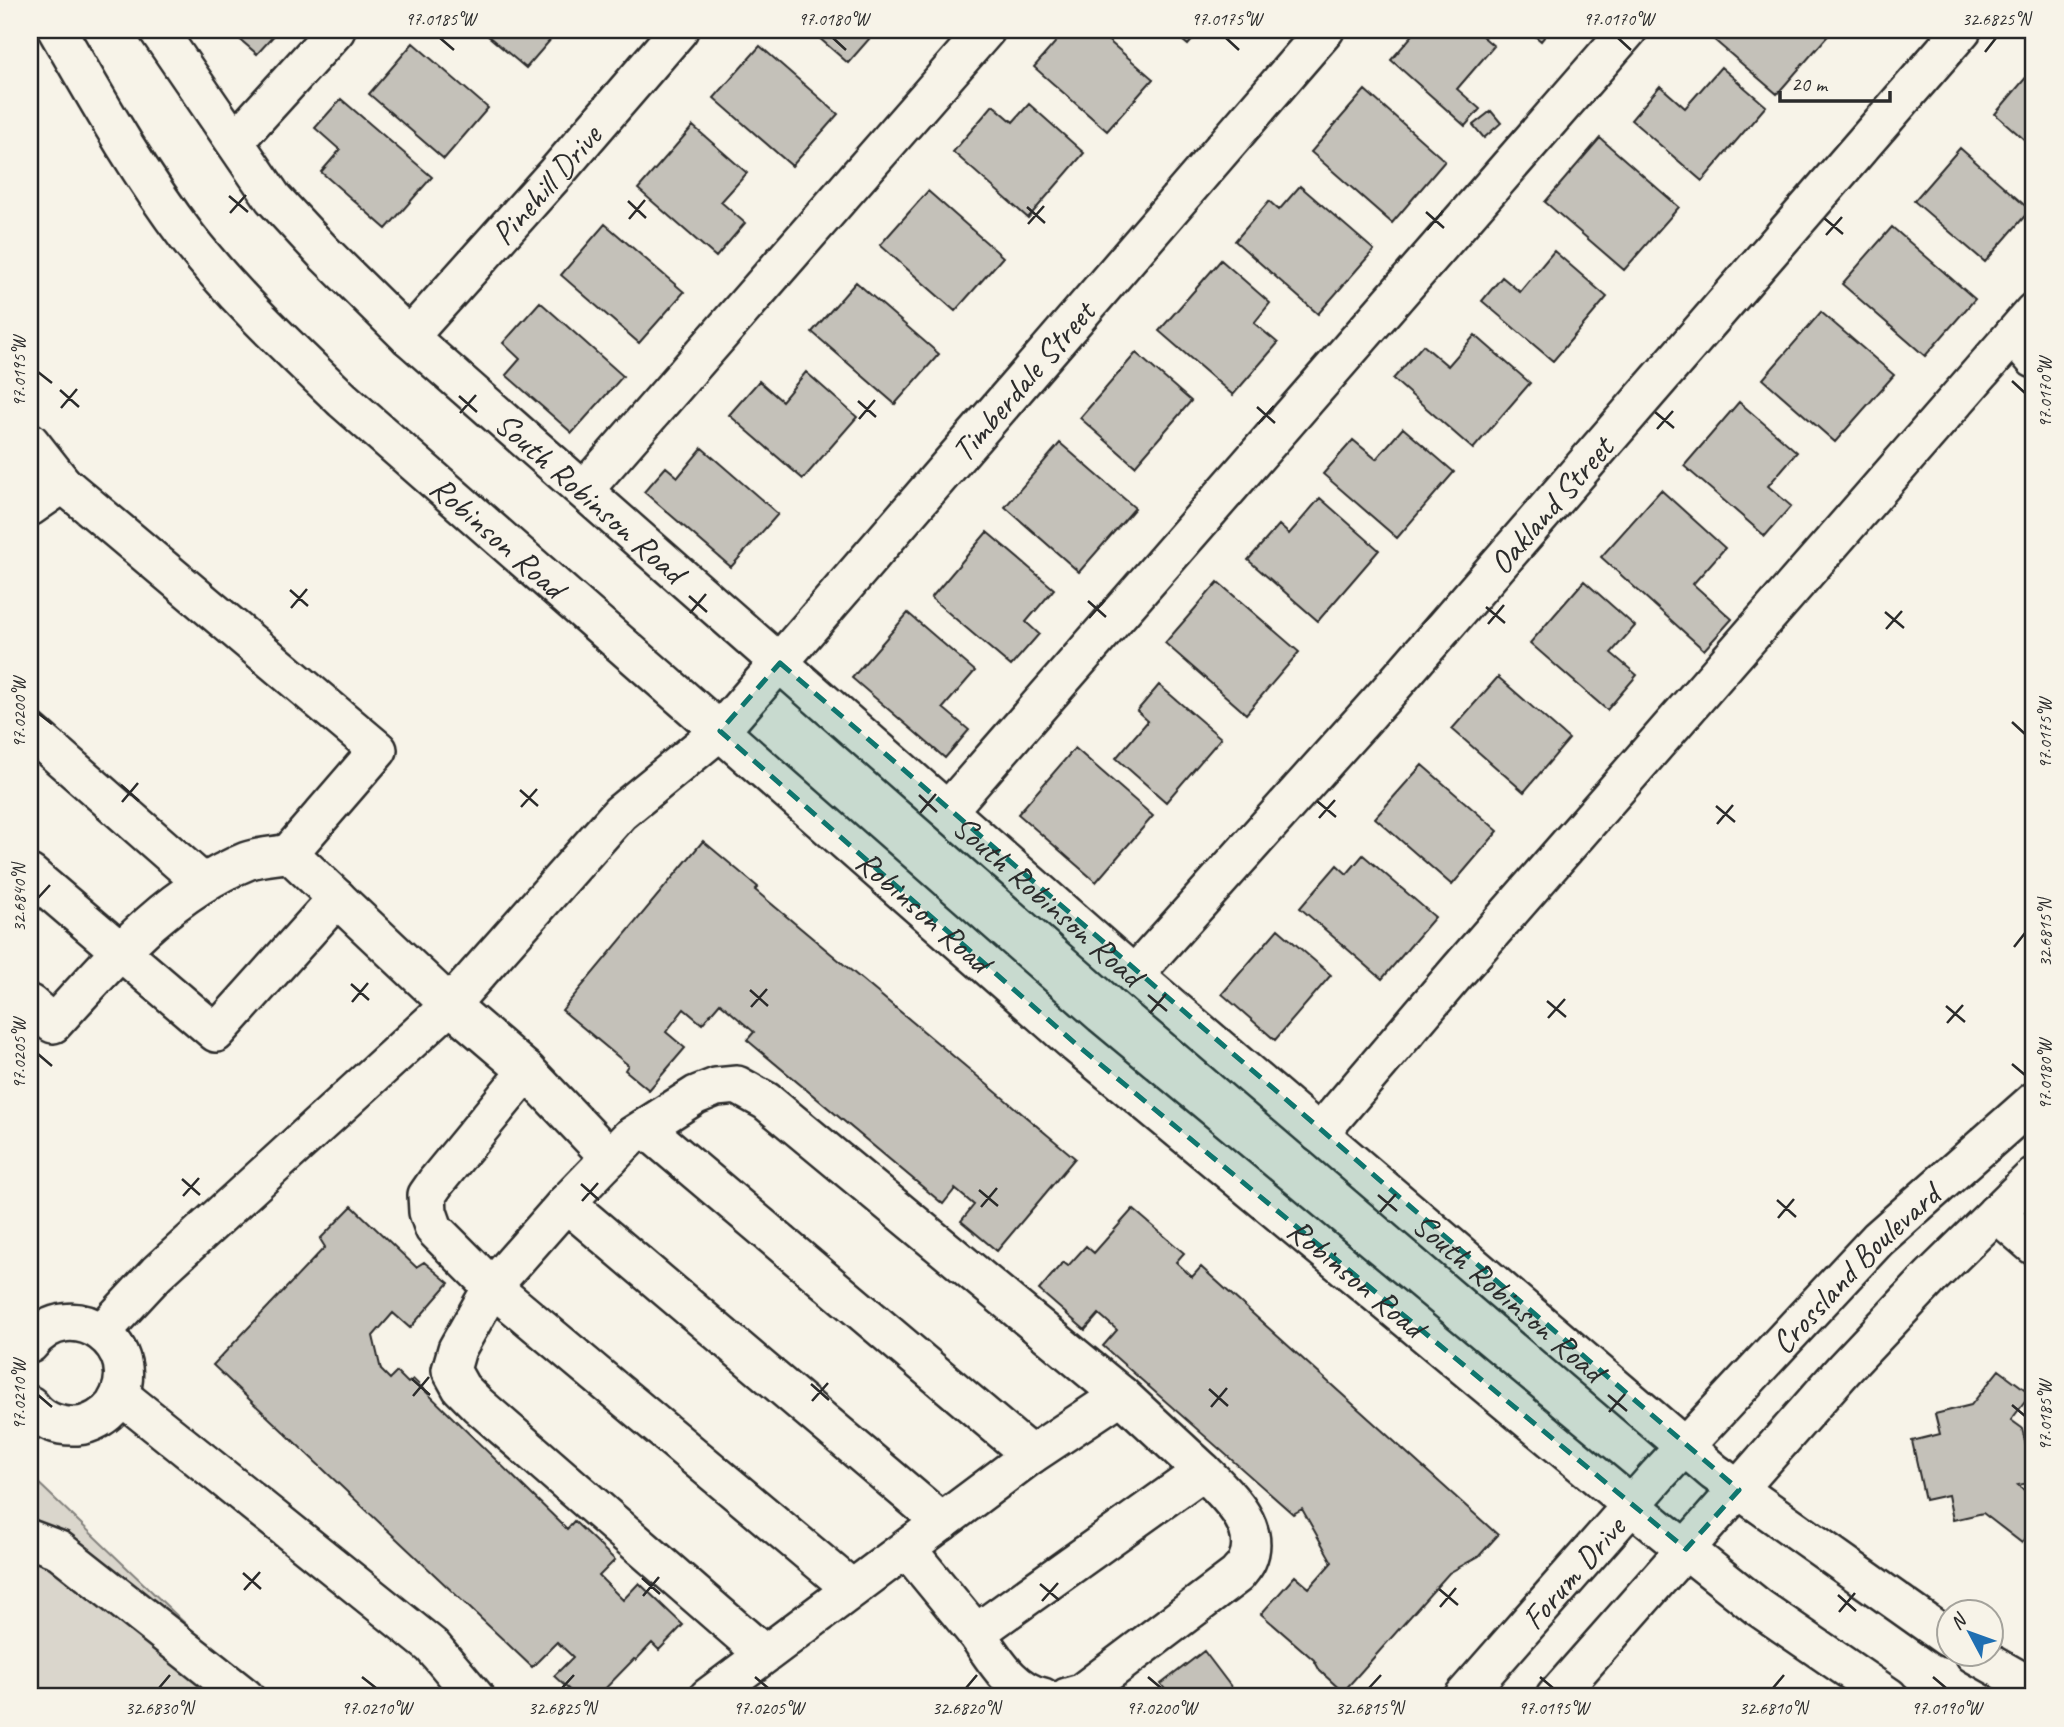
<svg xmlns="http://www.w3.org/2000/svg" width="2064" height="1727" font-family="Caveat,sans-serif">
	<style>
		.green { fill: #dad6cc; stroke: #82807c; stroke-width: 2 }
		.building { fill: #c4c1b9; stroke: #2b2b2b; stroke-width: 2 }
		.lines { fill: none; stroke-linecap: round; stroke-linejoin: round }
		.minor-casing { stroke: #2b2b2b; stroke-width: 42 }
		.minor { stroke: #f7f3e8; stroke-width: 37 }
		.marked { fill: #0f766e; fill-opacity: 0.2; stroke: #0f766e; stroke-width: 5; stroke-dasharray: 14 9; stroke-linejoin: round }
		.ticks { fill: none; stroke: #2b2b2b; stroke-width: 2.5 }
		.labels { text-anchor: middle; stroke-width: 7; stroke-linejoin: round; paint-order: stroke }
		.street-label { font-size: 33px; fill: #2b2b2b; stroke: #f7f3e8 }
		.neatline { fill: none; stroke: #2b2b2b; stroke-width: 2.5 }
		.ticks-label { font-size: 18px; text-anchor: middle; fill: #2b2b2b }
	</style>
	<rect width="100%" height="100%" fill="#f7f3e8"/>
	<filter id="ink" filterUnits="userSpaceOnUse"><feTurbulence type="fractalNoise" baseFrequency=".0143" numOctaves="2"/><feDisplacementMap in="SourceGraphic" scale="14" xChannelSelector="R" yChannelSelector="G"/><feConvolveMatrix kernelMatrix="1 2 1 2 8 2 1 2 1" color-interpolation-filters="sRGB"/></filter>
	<g filter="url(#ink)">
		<path class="green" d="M30,1475L262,1697H30Z"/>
		<path class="building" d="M229,30H279L257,54Z
			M481,30H559L526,68Z
			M810,30H877L848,63Z
			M1066,30H1096L1153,79L1107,131L1034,67Z
			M1170,30H1201L1188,45Z
			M1417,30H1475L1494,46L1457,89L1480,109L1465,126L1391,60Z
			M1528,30H1550L1541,41Z
			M1707,30H1833L1777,94L1705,32Z
			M413,43L488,108L444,159L369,94Z
			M760,46L838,114L792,166L714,98Z
			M1721,67L1766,106L1702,181L1631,120L1660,86L1685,108Z
			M2034,68V148L1995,114Z
			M1365,90L1445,161L1392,223L1311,152Z
			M341,99L432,177L386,229L321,172L340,150L315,128Z
			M1029,104L1084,153L1028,218L953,152L993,105L1013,122Z
			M1491,111L1501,123L1484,138L1473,125Z
			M693,126L747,173L721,202L745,223L716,257L638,189Z
			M1600,138L1679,207L1624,270L1545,202Z
			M1960,148L2030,210L1985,262L1914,201Z
			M1300,186L1374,250L1318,314L1235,241L1269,201L1279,210Z
			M928,191L1003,257L955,311L880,245Z
			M605,224L684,292L639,343L561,275Z
			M1892,227L1975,299L1925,356L1842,284Z
			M1554,251L1607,297L1553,361L1482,301L1502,277L1520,292Z
			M1221,260L1270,303L1254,323L1278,343L1233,395L1159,331Z
			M856,282L939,354L895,404L812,332Z
			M540,302L623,376L572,433L506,375L520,359L503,343Z
			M1821,312L1894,375L1835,442L1763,379Z
			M1475,335L1530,383L1473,449L1393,379L1423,345L1448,366Z
			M1136,353L1191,401L1135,466L1080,418Z
			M806,372L857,417L803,479L729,415L759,381L782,401Z
			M1739,402L1797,452L1768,486L1791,506L1765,536L1684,466Z
			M1403,428L1454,472L1397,538L1323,474L1353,440L1376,459Z
			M1060,443L1135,508L1079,572L1005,507Z
			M702,448L778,514L731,567L644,492L666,467L678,477Z
			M1661,490L1725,548L1693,584L1732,619L1704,650L1601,557Z
			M1320,498L1379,550L1318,621L1248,560L1279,525L1289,534Z
			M987,532L1054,589L1026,622L1039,634L1011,666L931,598Z
			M1584,581L1635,626L1611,653L1637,675L1607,710L1530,643Z
			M1218,582L1299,652L1246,714L1165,643Z
			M908,613L975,671L943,708L969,730L945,758L852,678Z
			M1498,677L1569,739L1524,792L1452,729Z
			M1159,685L1221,738L1166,802L1116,758L1148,721L1137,711Z
			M1075,748L1153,816L1096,882L1018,814Z
			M1422,765L1498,831L1452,885L1375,818Z
			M703,841L758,887L755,890L1075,1158L997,1251L961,1221L974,1205L955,1189L943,1204L747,1040L754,1032L720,1003L702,1024L684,1009L666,1032L685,1048L649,1090L625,1070L628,1065L562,1010Z
			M1363,855L1435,917L1382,979L1300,908L1337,865L1347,874Z
			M1278,929L1331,975L1275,1040L1222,994Z
			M352,1206L416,1267L424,1262L449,1283L410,1328L393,1313L373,1336L381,1370L390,1379L397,1372L408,1383L413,1379L567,1529L574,1521L615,1560L599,1576L623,1600L639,1583L683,1625L659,1650L652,1643L636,1660L634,1659L597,1697H577L554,1676L573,1657L557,1642L532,1667L213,1365L325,1247L320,1239Z
			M1133,1209L1184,1253L1176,1262L1192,1277L1201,1267L1498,1535L1479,1556L1449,1573L1343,1692L1320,1671L1314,1660L1261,1614L1295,1576L1309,1588L1332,1562L1302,1509L1293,1514L1103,1346L1117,1330L1099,1314L1085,1330L1039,1290L1063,1262L1068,1266L1086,1246L1094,1253Z
			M1999,1370L2031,1394L2011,1420L2022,1428L2034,1480V1482L2018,1485L2034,1498V1527L2022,1543L1983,1513L1953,1520L1948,1495L1925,1500L1912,1441L1940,1434L1935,1414L1971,1405Z
			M1204,1651L1235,1692L1227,1697H1171L1161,1684Z"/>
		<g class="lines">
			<defs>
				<g id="minor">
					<path id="s1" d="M57,30C98,101 138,172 188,238C234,297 289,348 343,400L1077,1045L1660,1529L1758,1607L1889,1697"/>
					<path id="s2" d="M158,30L273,198L324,253L409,337L1134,975L1714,1472L1948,1638"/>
					<path d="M235,141L336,30"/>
					<path d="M2013,335L2034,359"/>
					<path id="s3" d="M409,337L555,174L679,30"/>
					<path d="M30,442L63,484L378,750L289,853"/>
					<path d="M584,490L986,30"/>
					<path d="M30,507L63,484"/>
					<path d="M30,731L203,883"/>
					<path d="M948,810L1628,30"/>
					<path d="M30,874L216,1033L337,898"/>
					<path id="s4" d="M1134,975L1387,693L1962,30"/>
					<path d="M30,1004L53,1024C110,962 166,894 247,861C260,856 276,856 289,853L450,1005L527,1071"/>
					<path d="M645,1128L1031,1455L708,1697"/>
					<path d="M1319,1134L1458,971L2034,311"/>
					<path d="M610,1158L527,1071L436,1182L427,1195L428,1212L434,1229L492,1287L851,1588"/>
					<path d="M566,1203L942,1522"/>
					<path d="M1996,1213L2034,1246"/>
					<path id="s5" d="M102,1332L157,1273L450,1005L620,813L720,731L1325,30"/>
					<path d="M30,1344C71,1290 151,1347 114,1405C106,1416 91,1425 77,1426C58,1427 41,1421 30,1405"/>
					<path d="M120,1395L432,1646L475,1697"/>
					<path d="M1031,1455L1121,1395"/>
					<path d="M30,1539L59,1550L245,1697"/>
					<path d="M976,1633C994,1658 1011,1691 1043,1697"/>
					<path d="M764,1654L478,1405L461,1388L451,1370L457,1349L492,1287L566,1203L630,1137L696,1095L716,1087L737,1085L766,1101L1121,1395L1203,1471L976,1633L907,1549"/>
					<path d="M1974,1654L2034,1688"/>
					<path d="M1067,1697L1081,1693L1237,1575C1240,1571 1245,1566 1247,1561C1263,1526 1225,1493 1203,1471"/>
					<path id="s6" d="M1463,1697L1658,1475L1878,1239L2034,1101"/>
					<path d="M1555,1697L1844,1369L1931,1277L2034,1176"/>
				</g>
			</defs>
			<use href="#minor" class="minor-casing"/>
			<use href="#minor" class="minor"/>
		</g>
	</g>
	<path class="marked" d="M780,663L1739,1490L1686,1549L1077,1045L720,731Z"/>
	<path class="ticks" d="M440,38L454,50M833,38L846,50M1226,38L1239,50M1618,38L1631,50M1985,52L1996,38M229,196L248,212M628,201L646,218M1027,207L1045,223M1426,212L1444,228M230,213L246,195M1824,218L1843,234M629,219L645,200M1028,224L1044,206M1427,230L1443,211M1826,235L1842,217M38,372L52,383M2012,381L2025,393M60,390L79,407M459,396L477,412M858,401L876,417M1257,407L1275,423M61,408L77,389M1655,412L1674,428M460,413L476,395M859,419L875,400M1258,424L1274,406M1657,429L1673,411M290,590L308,606M689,596L707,612M1088,601L1106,617M1486,607L1505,623M291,608L307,589M1885,612L1904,628M690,613L706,594M1089,618L1105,600M1488,624L1504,605M1886,629L1902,611M38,713L52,724M2012,722L2025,734M121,785L139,801M520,790L538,806M919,795L937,812M1317,801L1336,817M122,802L138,783M1716,806L1735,822M521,807L537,789M920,813L936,794M1319,818L1335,800M1717,824L1733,805M38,898L50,885M2014,947L2025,933M351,984L369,1000M750,990L768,1006M1148,995L1167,1011M1547,1001L1566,1017M352,1002L368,983M1946,1006L1965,1022M751,1007L767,989M1150,1013L1166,994M1548,1018L1565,999M1947,1023L1963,1005M38,1054L52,1066M2012,1064L2025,1075M182,1179L200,1195M581,1184L599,1200M979,1190L998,1206M1378,1195L1397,1211M183,1196L199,1178M1777,1200L1796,1217M582,1201L598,1183M981,1207L997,1188M1380,1212L1396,1194M1778,1218L1794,1199M412,1379L430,1395M811,1384L829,1400M1209,1389L1228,1406M38,1395L52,1407M1608,1395L1627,1411M413,1396L429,1377M812,1401L828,1383M2012,1405L2025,1416M1211,1407L1227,1388M1609,1412L1625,1394M243,1573L261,1589M642,1578L660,1594M1040,1584L1059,1600M1439,1589L1458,1605M244,1590L260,1572M1838,1595L1856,1611M643,1596L659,1577M1042,1601L1058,1583M1440,1607L1456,1588M1839,1612L1855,1593M362,1677L376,1688M755,1677L768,1688M1148,1677L1161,1688M1540,1677L1553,1688M1933,1677L1946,1688M159,1688L170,1675M562,1688L574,1675M966,1688L977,1675M1369,1688L1381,1675M1773,1688L1784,1675"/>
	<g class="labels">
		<g class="street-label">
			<text dy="12" stroke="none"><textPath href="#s3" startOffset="205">Pinehill Drive</textPath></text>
			<text dy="12" stroke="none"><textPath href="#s5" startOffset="1326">Timberdale Street</textPath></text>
			<text dy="12" stroke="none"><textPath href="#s2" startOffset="640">South Robinson Road</textPath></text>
			<text dy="12" stroke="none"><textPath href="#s4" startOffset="628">Oakland Street</textPath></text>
			<text dy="12" stroke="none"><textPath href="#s1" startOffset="677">Robinson Road</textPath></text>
			<text dy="12" stroke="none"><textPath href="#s2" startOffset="1250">South Robinson Road</textPath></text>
			<text dy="12" stroke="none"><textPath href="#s1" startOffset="1244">Robinson Road</textPath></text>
			<text dy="12" stroke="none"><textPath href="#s6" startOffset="581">Crossland Boulevard</textPath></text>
			<text dy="12" stroke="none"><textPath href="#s1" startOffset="1811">Robinson Road</textPath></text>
			<text dy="12" stroke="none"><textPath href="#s2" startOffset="1858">South Robinson Road</textPath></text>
			<text dy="12" stroke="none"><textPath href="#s6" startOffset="166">Forum Drive</textPath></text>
		</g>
	</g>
	<rect width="2064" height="1727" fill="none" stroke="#f7f3e8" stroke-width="77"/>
	<g transform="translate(1970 1633) rotate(311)"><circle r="33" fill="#f7f3e8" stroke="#a5a39c" stroke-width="2"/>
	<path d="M0-5L12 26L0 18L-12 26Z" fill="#1f6fb2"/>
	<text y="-10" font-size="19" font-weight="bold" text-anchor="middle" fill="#2b2b2b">N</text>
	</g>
	<path d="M1780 91v10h110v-10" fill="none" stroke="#2b2b2b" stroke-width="3.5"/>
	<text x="1791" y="91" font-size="21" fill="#2b2b2b" stroke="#f7f3e8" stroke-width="5" paint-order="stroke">20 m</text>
	<rect x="38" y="38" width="1987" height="1650" class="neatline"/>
	<g class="ticks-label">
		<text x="440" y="25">97.0185°W</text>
		<text x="833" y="25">97.0180°W</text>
		<text x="1226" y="25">97.0175°W</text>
		<text x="1618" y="25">97.0170°W</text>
		<text x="1996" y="25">32.6825°N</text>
		<text transform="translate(19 372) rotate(-90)" y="6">97.0195°W</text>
		<text transform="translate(2045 393) rotate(-90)" y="6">97.0170°W</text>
		<text transform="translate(19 713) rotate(-90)" y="6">97.0200°W</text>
		<text transform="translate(2045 734) rotate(-90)" y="6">97.0175°W</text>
		<text transform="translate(19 898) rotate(-90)" y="6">32.6840°N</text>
		<text transform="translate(2045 933) rotate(-90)" y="6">32.6815°N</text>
		<text transform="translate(19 1054) rotate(-90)" y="6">97.0205°W</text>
		<text transform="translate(2045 1075) rotate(-90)" y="6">97.0180°W</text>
		<text transform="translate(19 1395) rotate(-90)" y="6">97.0210°W</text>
		<text transform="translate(2045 1416) rotate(-90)" y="6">97.0185°W</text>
		<text x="159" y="1714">32.6830°N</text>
		<text x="376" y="1714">97.0210°W</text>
		<text x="562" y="1714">32.6825°N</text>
		<text x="768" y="1714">97.0205°W</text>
		<text x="966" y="1714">32.6820°N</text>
		<text x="1161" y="1714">97.0200°W</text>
		<text x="1369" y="1714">32.6815°N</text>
		<text x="1553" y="1714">97.0195°W</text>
		<text x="1773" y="1714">32.6810°N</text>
		<text x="1946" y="1714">97.0190°W</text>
	</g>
</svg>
